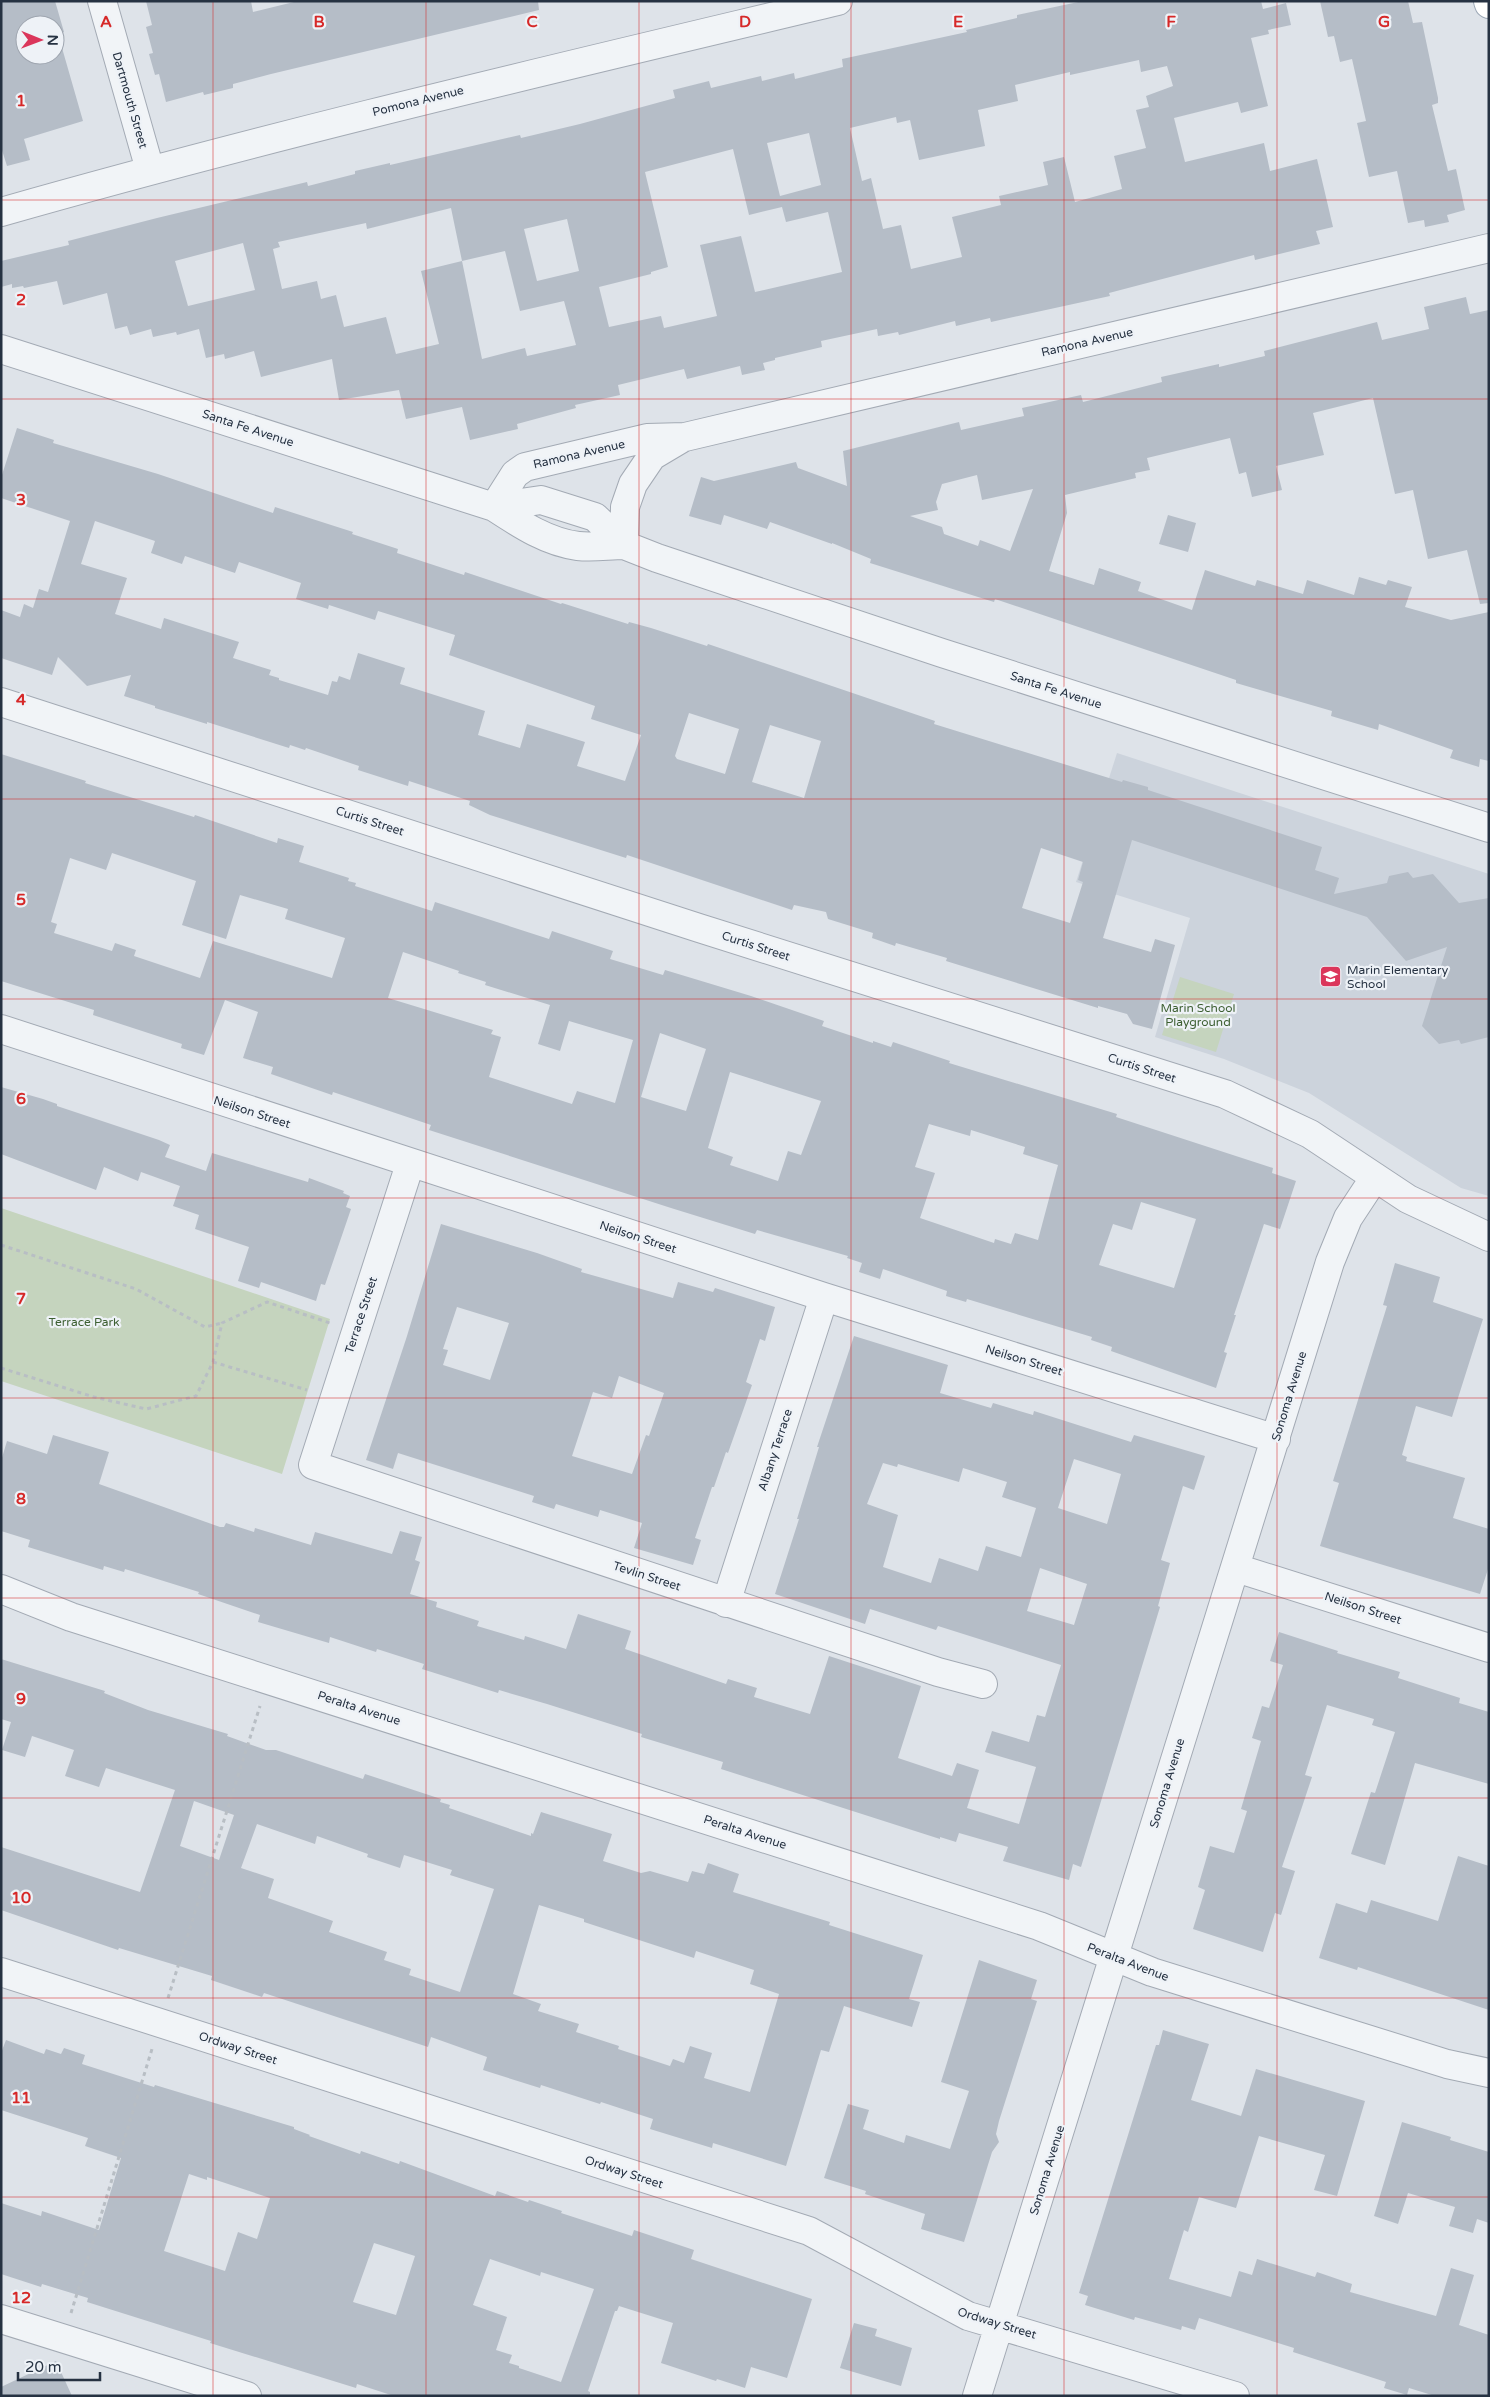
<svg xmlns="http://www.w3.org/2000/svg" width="1490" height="2397" font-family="'Varela Round',sans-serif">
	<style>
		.built { fill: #ccd3dc }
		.green { fill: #c5d4be }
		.building { fill: #b5bdc7; fill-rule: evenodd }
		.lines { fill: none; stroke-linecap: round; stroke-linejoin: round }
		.minor-casing { stroke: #a3aab4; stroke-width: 30 }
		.major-casing { stroke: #9ca8b6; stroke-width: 30 }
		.path { stroke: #b8bec4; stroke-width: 3; stroke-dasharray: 4 4; stroke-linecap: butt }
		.minor { stroke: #f1f4f7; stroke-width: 28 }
		.major { stroke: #fff; stroke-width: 28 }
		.grid { fill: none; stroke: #d62828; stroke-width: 1; stroke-opacity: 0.55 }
		.labels { text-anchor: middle; stroke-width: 4.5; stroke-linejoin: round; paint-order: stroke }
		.street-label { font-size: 12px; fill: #263242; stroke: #eef2f7 }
		.poi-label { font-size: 12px; fill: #263242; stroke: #eef2f7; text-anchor: start }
		.park-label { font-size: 12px; fill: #3d5f32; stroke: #eef2f7 }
		.grid-label { font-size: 16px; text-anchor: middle; font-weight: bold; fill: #d62828; stroke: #eef2f7; stroke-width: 4.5; stroke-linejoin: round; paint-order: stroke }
	</style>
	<rect width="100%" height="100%" fill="#dee3e9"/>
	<path class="built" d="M1117,753L1489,874V1196L1461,1188L1309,1093L1224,1059L1155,1037L1190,918L1076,882Z"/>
	<path class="green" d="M1180,977L1234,994L1216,1052L1162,1035Z
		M1,1208L330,1319L282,1474L1,1381Z"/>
	<path class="building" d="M1,1H55L64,32L58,34L83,121L24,139L30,160L7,166L1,147ZM25,25H55V55H25Z
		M146,1H251L253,12L298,1H538L539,10L271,74L233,84V88L204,95L203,92L166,102L159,74L155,75L149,54L153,53L146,27L152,25Z
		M1083,1H1261L1263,9L1286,3L1291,25L1268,30L1269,34L1251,38L1268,106L1241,113L1238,102L1174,118L1185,162L1264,143L1270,171L1317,159L1333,227L1316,231L1320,244L1255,260L1254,255L1109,293L1110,296L991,322L990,318L956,326L955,321L899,335L898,332L878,336L877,329L821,341L822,347L775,358V360L763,363L765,370L742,375L740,366L687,379L684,369L618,385L620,395L575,405L576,408L517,424L518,429L470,440L462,407L406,419L399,390L339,400L332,359L261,377L254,351L225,359L224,354L206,358L199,329L177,335L176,332L153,337L151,329L130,335L127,326L115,329L107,293L63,305L57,281L24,288L23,286L12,288V284L1,287V261L69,245L68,241L157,218L307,182L308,186L355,174V171L390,163V165L520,135L521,138L580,124L675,98L673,90L709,81L711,88L761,76L762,81L794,73L795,79L843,67L842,59L967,32L966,30L1017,18V15ZM1139,60L1141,72L1167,66L1173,86L1146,96L1149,107L1136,110L1146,148L1114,156L1122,189L1075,202L1064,157L1043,162L1048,185L999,196L1001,205L952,217L962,257L911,269L901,225L883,229L871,178L862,181L850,128L896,117L897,123L910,120L919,160L985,146L978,110L1018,101L1015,85L1070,72V75ZM809,133L821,185L780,196L767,143ZM733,149L749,215L782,207L786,222L828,212L842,272L755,292L741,236L700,245L717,316L664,328L661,316L609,327L599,287L651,274V272L668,267L645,172ZM451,208L462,261L505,251L520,311L564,301L576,345L527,356L525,348L482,359L462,261L421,271L439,344L396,354L386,317L344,327L336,295L321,299L317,281L282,289L273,249L280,247L278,242L366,223L367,229ZM567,219L579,271L537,281L524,229ZM243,243L255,290L188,306L175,261Z
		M1320,1H1408L1413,23L1422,22L1438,98V103L1432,105L1448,171L1456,169L1465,210L1447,215L1449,222L1425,227L1424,220L1408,223L1397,171L1369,177L1357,123L1366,121L1352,59L1340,62L1334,36L1328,37Z
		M1466,297L1470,314L1489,310V603L1480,604L1467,550L1428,559L1413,490L1395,494L1373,398L1313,413L1324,455L1276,466L1282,490L1252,497L1246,472L1239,474L1230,438L1147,458L1150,470L1135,473L1136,478L1065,495L1067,513L1049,571L1094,585L1099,568L1141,582L1138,591L1192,610L1205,570L1255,586L1257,580L1303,594L1307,580L1354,595L1359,577L1386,585L1388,580L1412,587L1405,607L1451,620L1489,612V761L1480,759L1479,767L1450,758L1453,750L1379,724L1378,730L1331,716L1332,711L1236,683V680L995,599L994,602L870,563L871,559L832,543V544L770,522L767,529L724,515L721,525L689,516L701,477L714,481L796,462L798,468L847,486L843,451L959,422L961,430L1024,416L1022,408L1081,395L1083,402L1162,382L1161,377L1219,364V367L1265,356L1264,351L1377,322L1382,340L1429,329L1424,307ZM977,475L982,500L1033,489L1010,551L980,540L978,546L944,534L942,527L910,516L938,510L936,502L942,484Z
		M17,428L54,440L53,443L158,474L273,513L275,507L353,532L352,534L398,549L397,553L464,575L465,572L561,604L562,603L628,624L629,622L651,628L707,646L708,644L935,721L934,724L1122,782L1123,780L1148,787V790L1322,847L1315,870L1339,878L1334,894L1387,883L1389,876L1408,872L1413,878L1433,874L1459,903L1489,898V1037L1461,1044L1459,1040L1439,1044L1422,1026L1447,947L1406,961L1367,917L1132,840L1103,938L1151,952L1155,939L1175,945L1152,1029L1133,1024L1127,1014L1098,1006V1008L946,961L947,958L896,943L895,946L872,938L873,933L828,919L826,912L794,905L792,910L627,855L626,858L490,815L469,805L470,801L409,781L408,786L358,770L359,766L306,748L305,750L290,745L289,748L207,722V724L155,708V706L124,696L131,675L87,686L58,657L52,675L1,658V610L20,617L24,604L33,608L39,589L48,592L70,521L1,498V478ZM95,521L155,541L151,553L182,564L185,556L235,573L239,562L301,583L296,599L328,609L329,605L375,620L378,611L455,635L449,655L595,706L591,719L641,735L625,781L577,766L585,742L527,724L520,748L478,735L485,711L400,684L405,668L358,653L350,680L339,676L337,682L332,681L328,695L279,680V678L269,675L271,670L233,658L239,642L164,618L161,629L115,614L127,578L81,564ZM689,713L739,729L725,774L677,759L675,756ZM770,725L821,741L804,798L752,782ZM1041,848L1083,862L1078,880L1083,882L1070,923L1022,908Z
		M1168,515L1196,523L1188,552L1159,544Z
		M1,754L86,781L85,783L194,817L195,815L277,843L278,838L304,846L299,862L349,878L348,881L356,883L355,886L432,911L435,902L549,939L552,931L613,951L610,959L663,975L665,970L751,996L824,1021L822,1026L873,1043V1041L891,1047L893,1042L950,1061L949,1063L1117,1114L1116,1117L1273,1168L1272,1173L1296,1181L1280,1229L1264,1224L1234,1315H1236L1224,1352L1227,1353L1216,1388L1111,1351L1112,1347L1091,1340L1092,1337L967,1299L966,1302L946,1296L947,1291L883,1269L880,1279L859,1272L862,1263L847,1258L848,1256L757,1230L755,1234L671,1208L429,1130L431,1125L333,1092L332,1095L271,1074L273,1067L243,1058L258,1012L225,1000L204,1055L181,1048L182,1044L93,1015L94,1010L1,981ZM112,853L196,881L182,925L226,939L240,895L288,909L285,919L345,938L332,978L213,941L200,978L134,956L136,950L115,943L112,951L54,933L57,924L51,922L70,858L106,870ZM403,952L459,971L458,973L486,982L485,985L550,1005L538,1044L560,1051L569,1021L633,1040L615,1103L577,1091L572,1104L489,1077L501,1037L491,1034L493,1030L388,998ZM660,1033L706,1049L686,1111L641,1097ZM730,1072L821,1101L801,1155L788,1151L778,1181L730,1165L733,1157L708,1148ZM929,1124L970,1136L971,1130L1025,1147L1023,1154L1058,1165L1038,1240L1015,1233L1011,1244L995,1239L994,1243L920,1218L935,1173L915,1167ZM1141,1202L1196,1219L1174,1288L1099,1265L1113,1224L1132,1230Z
		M1,1087L43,1099L57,1104V1106L159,1140L170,1145L165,1157L206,1171L212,1153L308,1182L309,1178L344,1191L343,1193L350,1196L346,1207L351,1209L325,1285L321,1284L316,1301L261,1282L259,1288L238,1281L249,1247L195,1229L199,1215L173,1206L180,1186L141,1172L138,1181L104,1167L96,1190L1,1154Z
		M441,1224L537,1253L582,1269L581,1272L673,1298L678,1282L713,1292L715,1288L775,1307L765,1341L760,1339L746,1382L752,1385L745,1405L728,1453L726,1452L714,1487H712L695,1538L701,1540L693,1565L634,1548L642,1523L600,1510L598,1517L556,1504L554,1509L532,1502L534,1496L398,1453L393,1469L366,1460L407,1336ZM457,1307L509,1323L490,1380L443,1365L448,1350L443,1349ZM619,1376L664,1393L649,1436L646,1435L632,1474L572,1456L593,1392L612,1398Z
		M1395,1263L1440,1277L1433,1302L1483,1319L1452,1417L1416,1406L1402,1455L1407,1457L1406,1461L1465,1478L1453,1518L1489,1529V1566L1480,1594L1320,1546L1339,1483L1333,1481L1387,1306L1383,1305Z
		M854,1336L948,1365L940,1393L991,1408L993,1403L1033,1415L1034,1411L1131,1442L1134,1435L1205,1456L1194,1490L1183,1486L1161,1560L1170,1563L1158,1606L1160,1607L1081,1867L1073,1864L1069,1880L1003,1861L1008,1847L959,1833L956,1842L940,1837V1839L721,1769L723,1762L641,1737L642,1734L547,1704L499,1690L498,1693L422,1669L424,1664L377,1649L376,1652L330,1637L329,1643L258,1622L260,1615L198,1594L199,1592L125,1569L124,1572L104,1566L103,1570L28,1547L30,1540L1,1531V1461L7,1441L47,1454L53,1435L109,1452L99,1484L220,1527H224L226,1523L254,1532L255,1528L311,1545L315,1532L392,1554L400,1531L422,1537L415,1560L420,1562L410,1594L437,1602L436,1607L479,1621L477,1626L524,1640L525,1636L566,1649L578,1614L631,1631L625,1649L726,1684L728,1679L757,1688L754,1697L810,1714L829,1656L921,1686L898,1758L952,1776L957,1763L979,1770L967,1808L1019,1824L1036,1767L985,1752L992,1731L1029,1742L1037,1715L1045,1717L1061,1665L938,1626L936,1630L870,1609L865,1624L775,1594L799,1519H797L819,1447H817ZM1074,1459L1121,1474L1107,1524L1058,1508ZM883,1463L897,1467L898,1464L959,1482L963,1468L1007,1482L1002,1497L1036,1508L1021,1557L986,1546L978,1571L939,1558L931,1583L883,1567L898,1515L867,1504ZM1040,1568L1087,1584L1074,1625L1027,1611Z
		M1279,1632L1338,1651L1337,1653L1400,1672L1398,1678L1460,1698L1459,1703L1489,1712V1784L1415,1763L1385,1865L1351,1854L1371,1792L1375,1793L1395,1732L1372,1725L1374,1719L1327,1705L1305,1775L1312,1777L1282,1867L1295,1871L1281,1915L1275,1913L1263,1952L1193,1929L1205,1890L1198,1887L1210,1846L1234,1853L1247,1811L1241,1809L1261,1741L1252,1738L1262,1706L1269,1708L1283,1665L1270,1661Z
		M1,1659L105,1691L104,1693L148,1710L228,1734L227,1736L266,1750H276L363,1779L365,1774L441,1799L440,1802L450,1805L449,1808L531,1836V1833L533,1834L541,1812L612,1834L603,1861L641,1873L650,1871L688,1882L692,1871L704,1874L708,1863L739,1874L733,1892L830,1922L829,1925L923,1955L909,1999L920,2002L912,2027L844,2006L829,2052L821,2050L786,2166L713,2143L712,2148L650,2129L653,2119L601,2102L600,2104L541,2085L540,2088L483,2070L487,2057L431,2037L428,2047L264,1993L262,1997L211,1980L212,1976L119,1948L118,1950L1,1910V1847L140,1892L175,1790L106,1768L99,1787L65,1776L74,1750L32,1736L25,1757L2,1750L11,1722L1,1719ZM194,1801L234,1815L219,1860L180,1846ZM257,1824L315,1844L317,1836L368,1854L367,1857L400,1868L404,1855L452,1870L450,1875L494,1889L460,1992L409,1975L411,1969L384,1960L387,1952L329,1932L333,1921L268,1898L274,1879L241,1868ZM539,1905L584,1919V1922L694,1958L696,1951L754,1970L750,1984L779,1994L750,2092L704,2078L712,2053L690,2046L684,2063L673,2059L670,2066L618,2049L619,2046L576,2032L579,2024L538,2011L541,2004L513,1994Z
		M1458,1856L1489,1866V2010L1358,1967L1357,1970L1319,1958L1336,1903L1367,1913L1371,1900L1438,1921Z
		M979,1960L1037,1980L1031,1999L1037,2001L999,2121L996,2134L999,2142L992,2152L964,2242L921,2229L925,2214L865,2194L866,2191L824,2178L848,2104L869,2110L863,2129L904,2143L906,2135L950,2149L969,2091L941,2082Z
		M1163,2030L1209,2044L1191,2100L1241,2116L1256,2069L1365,2101L1337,2196L1314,2190L1325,2155L1259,2136L1236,2208L1199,2197L1188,2232L1184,2230L1169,2279L1231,2297L1239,2271L1252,2275L1257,2259L1315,2277L1317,2272L1352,2284L1350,2292L1436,2316L1451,2268L1474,2275L1459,2325L1489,2335V2396H1435L1409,2388L1407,2395L1384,2388L1386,2382L1293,2352L1294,2348L1199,2318L1195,2330L1182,2326L1181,2330L1135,2317L1134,2320L1085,2305L1088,2296L1079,2293L1156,2045H1159Z
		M6,2040L44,2054L46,2049L61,2054L64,2048L85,2055L82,2064L154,2087L155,2085L294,2127V2129L310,2135L309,2136L360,2154L361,2151L399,2164L400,2161L495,2196L497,2191L528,2202L529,2200L562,2211L561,2213L632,2236L634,2230L694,2250L691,2259L812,2299L787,2378L751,2367L745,2388L717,2379L716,2381L661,2363L673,2323L619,2306L617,2311H615L588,2391L590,2392V2396H394L357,2384L356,2388L210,2343L211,2341L87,2302L88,2298L42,2284L41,2287L1,2274V2203L41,2216L42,2211L99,2230L121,2158L85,2146L88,2138L1,2110V2053ZM189,2174L207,2180V2177L270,2198L257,2239L238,2232L225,2271L164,2251ZM374,2243L415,2256L396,2315L353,2302ZM490,2259L540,2276L541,2272L594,2289L561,2382L519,2368V2366L509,2363L512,2355L496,2350L507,2317L473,2305Z
		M1402,2122L1451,2137L1450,2140L1489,2152V2223L1477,2219L1473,2233L1449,2226L1455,2207L1408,2193L1398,2224L1374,2216Z
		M854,2323L877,2329L875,2336L912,2348L901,2386L840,2368Z
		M56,2361L72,2396H1V2387Z"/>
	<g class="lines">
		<defs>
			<path id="minor" d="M102,1L150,170
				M1,212C278,133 558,68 838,1
				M1,349L494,507C520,524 547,542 578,546C593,548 609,545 624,545
				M494,507L541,500L595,517L624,545L657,558L942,653L1489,828
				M494,507L515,474L525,467L647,438L685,437L1489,248
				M624,545L625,507L633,484L652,456L684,437
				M1,702L699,928L1225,1094L1310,1134L1408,1199L1489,1237
				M1,1029L824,1297L1276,1439
				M410,1164L313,1465L938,1672L983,1684
				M1236,1568L1489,1648
				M1,1589L71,1617L1039,1926L1152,1972L1447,2064L1489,2073
				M726,1603L824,1297
				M1,1972L809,2231L968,2316L1235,2396
				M1,2319L247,2396
				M977,2396L1330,1262L1348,1218L1375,1177"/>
			<path id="major" d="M1488,1L1489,4"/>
		</defs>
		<use href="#minor" class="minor-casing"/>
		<use href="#major" class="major-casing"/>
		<path class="path" d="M1,1245L136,1289L205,1327L222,1323
			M213,1362L307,1390
			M1,1368L94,1397L146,1409L196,1396L213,1362L222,1323L267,1302L330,1323
			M168,1998L260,1706
			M71,2313L152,2049"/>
		<use href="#minor" class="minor"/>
		<use href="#major" class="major"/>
	</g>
	<path class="grid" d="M213,1V2396M426,1V2396M639,1V2396M851,1V2396M1064,1V2396M1277,1V2396M1,200H1489M1,399H1489M1,599H1489M1,799H1489M1,999H1489M1,1198H1489M1,1398H1489M1,1598H1489M1,1798H1489M1,1998H1489M1,2197H1489"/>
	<defs>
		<symbol id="school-square" viewBox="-11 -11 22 22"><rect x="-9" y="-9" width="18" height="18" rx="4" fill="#db365b" stroke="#eef2f7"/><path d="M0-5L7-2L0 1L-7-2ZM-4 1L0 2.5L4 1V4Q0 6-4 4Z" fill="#fff"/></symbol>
	</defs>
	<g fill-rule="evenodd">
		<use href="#school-square" x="1318" y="964" width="25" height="25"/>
	</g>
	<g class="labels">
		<g class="street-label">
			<text transform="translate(130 100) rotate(74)" y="4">Dartmouth Street</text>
			<text transform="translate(418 101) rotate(-14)" y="4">Pomona Avenue</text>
			<text transform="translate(1087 342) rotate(-13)" y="4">Ramona Avenue</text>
			<text transform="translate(248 428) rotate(18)" y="4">Santa Fe Avenue</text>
			<text transform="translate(579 454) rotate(-13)" y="4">Ramona Avenue</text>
			<text transform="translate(1056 690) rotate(18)" y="4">Santa Fe Avenue</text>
			<text transform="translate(370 821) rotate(18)" y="4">Curtis Street</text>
			<text transform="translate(756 946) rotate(18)" y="4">Curtis Street</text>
			<text transform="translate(1142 1068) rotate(18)" y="4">Curtis Street</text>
			<text transform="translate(252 1112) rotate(18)" y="4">Neilson Street</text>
			<text transform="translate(638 1237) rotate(18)" y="4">Neilson Street</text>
			<text transform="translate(361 1315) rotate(-72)" y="4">Terrace Street</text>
			<text transform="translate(1024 1360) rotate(17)" y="4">Neilson Street</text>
			<text transform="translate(1289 1396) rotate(-73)" y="4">Sonoma Avenue</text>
			<text transform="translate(775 1450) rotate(-72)" y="4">Albany Terrace</text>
			<text transform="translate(647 1576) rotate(18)" y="4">Tevlin Street</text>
			<text transform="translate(1363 1608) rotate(18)" y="4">Neilson Street</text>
			<text transform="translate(359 1708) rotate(18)" y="4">Peralta Avenue</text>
			<text transform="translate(1167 1783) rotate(-73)" y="4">Sonoma Avenue</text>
			<text transform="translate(745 1832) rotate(18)" y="4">Peralta Avenue</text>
			<text transform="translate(1128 1962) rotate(21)" y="4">Peralta Avenue</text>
			<text transform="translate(238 2048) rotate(18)" y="4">Ordway Street</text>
			<text transform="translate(1047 2170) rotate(-73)" y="4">Sonoma Avenue</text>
			<text transform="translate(624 2172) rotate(18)" y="4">Ordway Street</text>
			<text transform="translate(997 2323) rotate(17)" y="4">Ordway Street</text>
		</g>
		<g class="poi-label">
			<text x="1347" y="974">Marin Elementary<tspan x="1347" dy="14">School</tspan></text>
		</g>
		<g class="park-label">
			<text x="1198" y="1012">Marin School<tspan x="1198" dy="14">Playground</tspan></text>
			<text x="84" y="1326">Terrace Park</text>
		</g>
	</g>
	<g class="grid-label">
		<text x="106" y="27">A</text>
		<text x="319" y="27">B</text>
		<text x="532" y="27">C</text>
		<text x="745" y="27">D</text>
		<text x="958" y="27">E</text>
		<text x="1171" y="27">F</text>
		<text x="1384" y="27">G</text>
		<text x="21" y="106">1</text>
		<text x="21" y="305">2</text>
		<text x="21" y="505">3</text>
		<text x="21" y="705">4</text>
		<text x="21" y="905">5</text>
		<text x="21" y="1104">6</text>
		<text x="21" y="1304">7</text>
		<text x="21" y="1504">8</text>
		<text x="21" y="1704">9</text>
		<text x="21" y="1903">10</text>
		<text x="21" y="2103">11</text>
		<text x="21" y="2303">12</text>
	</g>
	<rect width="1490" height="2397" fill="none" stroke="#263242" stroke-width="5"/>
	<g transform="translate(40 40) rotate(91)"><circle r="24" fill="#eef2f7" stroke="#9ea5af"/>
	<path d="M0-4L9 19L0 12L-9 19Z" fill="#db365b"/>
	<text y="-8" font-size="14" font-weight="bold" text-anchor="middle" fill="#263242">N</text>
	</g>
	<path d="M18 2372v8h82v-8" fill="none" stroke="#263242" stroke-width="2.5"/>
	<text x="25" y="2372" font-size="15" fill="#263242" stroke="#eef2f7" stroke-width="4" paint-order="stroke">20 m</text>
</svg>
